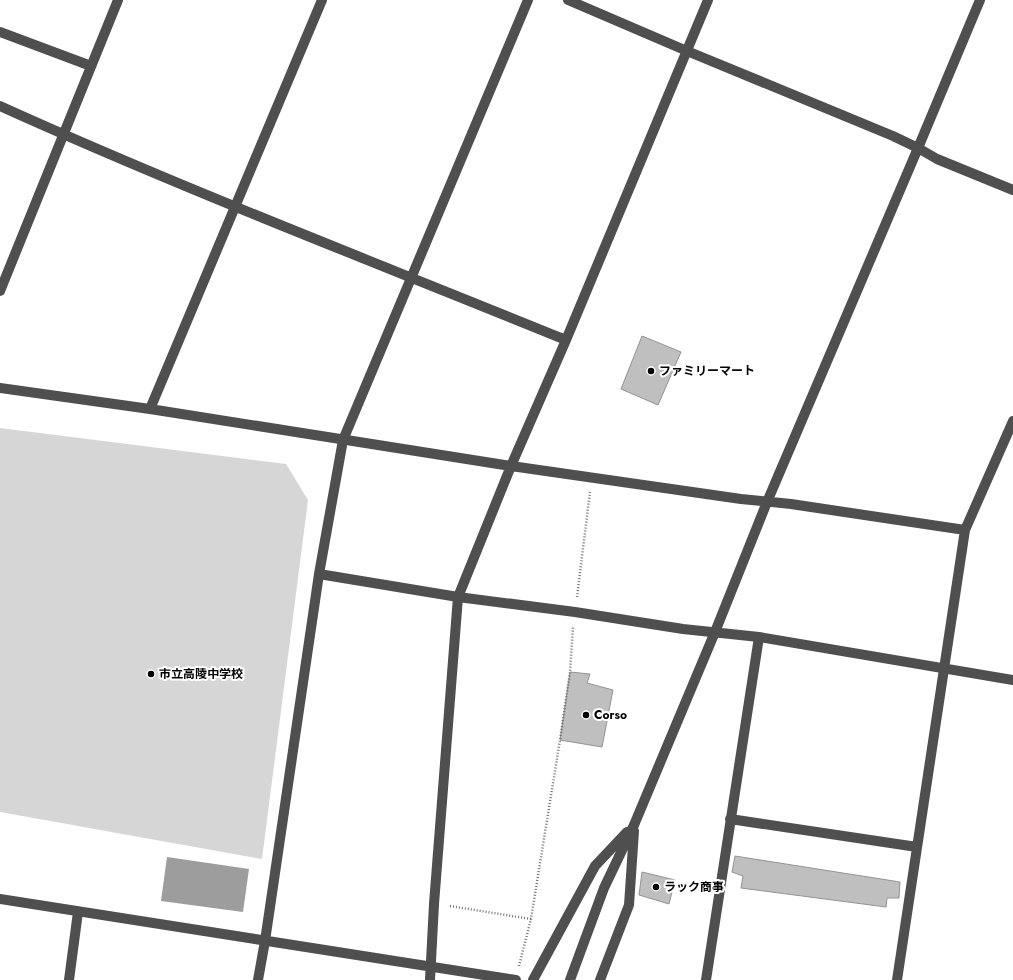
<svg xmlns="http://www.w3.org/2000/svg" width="1013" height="980" font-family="Jost,'Noto Sans JP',sans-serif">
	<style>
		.green { fill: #d6d6d6 }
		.water { fill: #9d9d9d }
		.building { fill: #bfbfbf; stroke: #939393 }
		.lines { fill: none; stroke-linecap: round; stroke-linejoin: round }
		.path { stroke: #717171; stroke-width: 2.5; stroke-dasharray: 1 2; stroke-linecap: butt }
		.minor { stroke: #4f4f4f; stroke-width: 10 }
		.poi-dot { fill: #000; stroke: #fff; stroke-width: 1.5 }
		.labels { text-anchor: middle; stroke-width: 4; stroke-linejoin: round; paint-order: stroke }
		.poi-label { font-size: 12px; font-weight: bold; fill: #000; stroke: #fff; text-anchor: start }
	</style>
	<rect width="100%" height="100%" fill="#fff"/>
	<path class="green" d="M0,428L286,464L308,500L262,859L0,812Z"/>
	<path class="water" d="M167,857L249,869L243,912L161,901Z"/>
	<path class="building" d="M642,336L681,352L658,405L621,389Z
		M570,672L590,674L587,683L613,690L602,747L560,740Z
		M735,856L900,882L899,898H887L886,907L741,888L743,876L732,872Z
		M642,872L675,880L669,904L639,895Z"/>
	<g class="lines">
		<path class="path" d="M577,597L590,492
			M450,906L531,919
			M519,966L531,919L560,740L570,672L573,627"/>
		<path class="minor" d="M568,0L687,51L893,136L918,148L937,159L1013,190
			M0,32L91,66
			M0,106C186,190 377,263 566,340
			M0,291L118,0
			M0,388L150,409L511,466L741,499L791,504L965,530
			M150,409L322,0
			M319,574L458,597L575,612L683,629L759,637L1013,680
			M730,819L917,847
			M0,899L516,980
			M69,980L78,912
			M258,980L265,941L319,574L343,440L528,0
			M430,980L434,904L458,597L511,466L566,340L708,0
			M533,980L595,866L627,832
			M570,980L604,888L634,825L715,632L767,502L918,148L980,0
			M600,980L629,905L634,831
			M706,980L759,637
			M897,980L965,530L1013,421"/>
	</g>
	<g class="poi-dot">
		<circle cx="651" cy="371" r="4"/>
		<circle cx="151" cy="674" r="4"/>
		<circle cx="586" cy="715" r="4"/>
		<circle cx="656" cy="887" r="4"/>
	</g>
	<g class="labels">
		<g class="poi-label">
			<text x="659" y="375">ファミリーマート</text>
			<text x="159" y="678">市立高陵中学校</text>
			<text x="594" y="719">Corso</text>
			<text x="664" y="891">ラック商事</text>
		</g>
	</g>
</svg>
